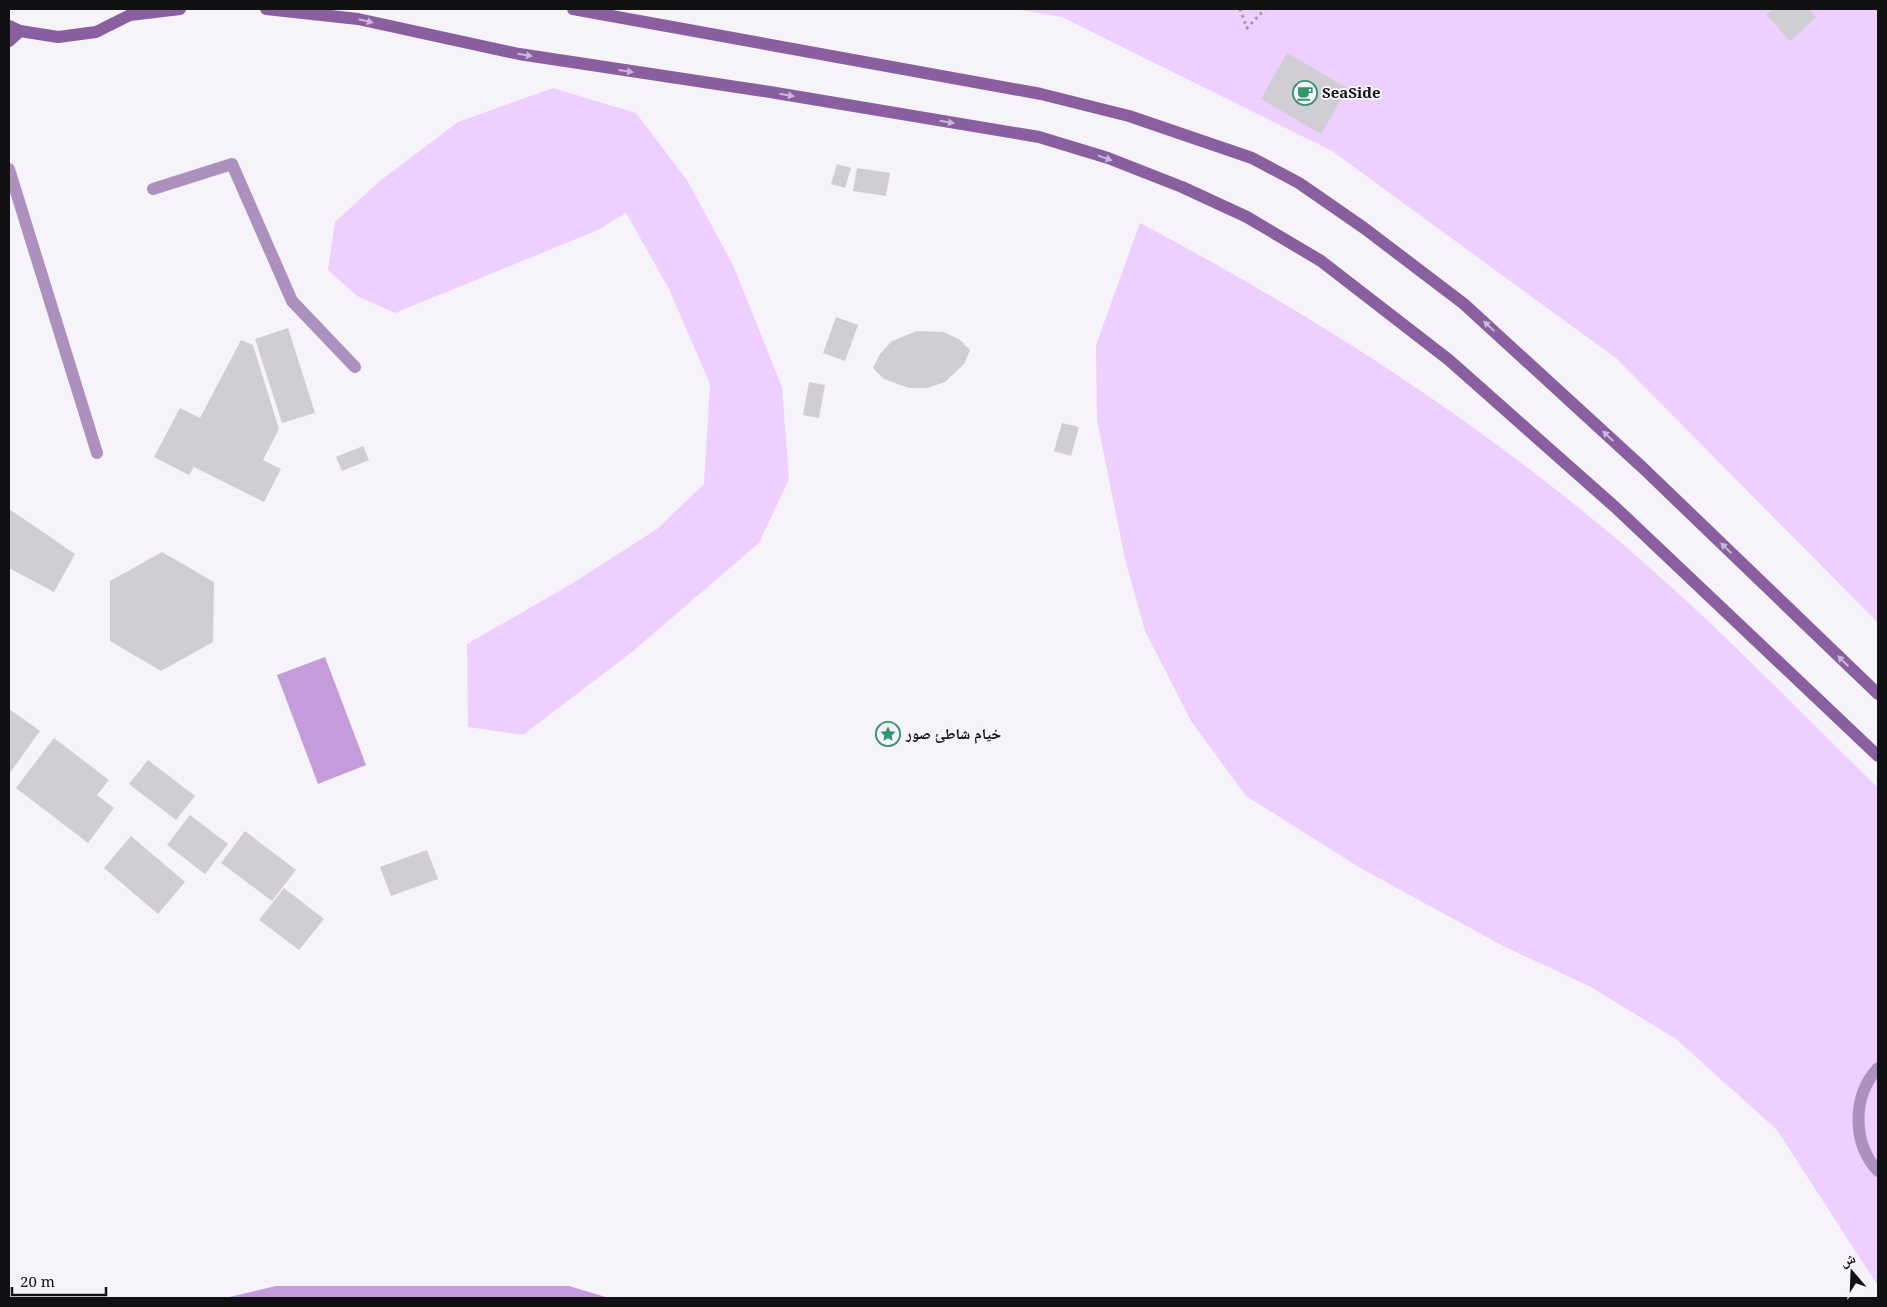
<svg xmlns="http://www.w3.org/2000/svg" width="1887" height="1307" font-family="'Noto Serif','Noto Naskh Arabic',serif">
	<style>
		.green { fill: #edd0ff }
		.water { fill: #c49cdc }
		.building { fill: #d1cdd4 }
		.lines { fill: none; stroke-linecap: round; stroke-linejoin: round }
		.path { stroke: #9b989d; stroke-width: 3; stroke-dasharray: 2.5 4; stroke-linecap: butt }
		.service { stroke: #ac90bd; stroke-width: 12 }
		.secondary { stroke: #895fa0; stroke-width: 12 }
		.oneway { fill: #cbb8d6 }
		.labels { text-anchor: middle; stroke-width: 4; stroke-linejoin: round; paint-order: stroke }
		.poi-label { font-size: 15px; font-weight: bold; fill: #111012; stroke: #f7f3fa; text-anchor: start }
	</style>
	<rect width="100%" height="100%" fill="#f7f3fa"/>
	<path class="green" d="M1014,9H1878V623L1617,359L1332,151L1062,17Z
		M553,88L636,113L687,180L733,265L782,387L789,479L759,543L632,652L523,735L468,727L467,644L568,586L657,529L704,484L710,384L669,289L626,213L598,230L395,313L357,296L328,270L335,222L381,180L458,122Z
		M1140,223C1301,308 1454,405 1595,521C1695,603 1786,697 1878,788V1286L1777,1130L1676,1039L1589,986L1503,946L1362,869L1246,796L1191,721L1145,631L1125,559L1097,420L1096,345Z"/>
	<path class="water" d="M325,657L366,765L318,784L277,675Z
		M276,1286H569L609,1298H225Z"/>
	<path class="building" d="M1773,9H1809L1817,17L1790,41L1766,15Z
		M1287,53L1348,88L1321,134L1261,99Z
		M837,164L851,168L845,188L831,184Z
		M857,168L890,173L886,196L853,191Z
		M836,317L858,325L845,361L823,353Z
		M288,328L315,413L282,423L255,339Z
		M917,331L944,332L960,340L970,350L964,364L945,382L927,388H909L884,379L873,368L880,354L892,341Z
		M241,340L253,345L279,429L263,460L281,469L264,502L194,467L189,475L154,457L180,408L200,418Z
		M809,382L825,385L819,418L803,415Z
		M1062,423L1079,427L1071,456L1054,451Z
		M363,446L369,460L342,471L336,457Z
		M9,509L75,554L54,592L9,568Z
		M162,552L214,582L213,642L161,671L110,641V581Z
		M9,709L40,731L9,774Z
		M54,738L109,780L97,795L114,808L88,843L16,788Z
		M148,760L195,796L176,820L129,784Z
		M190,815L228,844L205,874L167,845Z
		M245,831L296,870L272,901L221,863Z
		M131,836L185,882L158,914L104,868Z
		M427,850L438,879L391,896L380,867Z
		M284,888L324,919L299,950L259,920Z"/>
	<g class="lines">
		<path class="path" d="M1240,9L1247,28L1265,9"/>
		<path class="service" d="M9,169L97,453
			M153,189L232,164L292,301L355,367
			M1878,1068C1852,1096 1852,1143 1878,1171"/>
		<path class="secondary" d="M266,9L358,19L519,54L770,92L1039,137L1108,158L1182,187L1247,217L1321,261L1449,360L1615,507L1878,756
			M573,9L1041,94L1129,116L1252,158L1299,183L1364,228L1464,304L1643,468L1878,694
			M9,26L20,31L58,37L96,32L130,15L180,9
			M9,41L20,31"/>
	</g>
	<defs><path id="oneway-solid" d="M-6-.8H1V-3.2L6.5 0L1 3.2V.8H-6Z" transform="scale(1.25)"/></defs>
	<g class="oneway">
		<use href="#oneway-solid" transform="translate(366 21) rotate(13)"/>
		<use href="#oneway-solid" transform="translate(525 55) rotate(9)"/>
		<use href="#oneway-solid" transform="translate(626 71) rotate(8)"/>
		<use href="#oneway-solid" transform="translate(787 95) rotate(10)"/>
		<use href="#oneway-solid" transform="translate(947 122) rotate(9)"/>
		<use href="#oneway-solid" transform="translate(1105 158) rotate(19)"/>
		<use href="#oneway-solid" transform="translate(1489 326) rotate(-137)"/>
		<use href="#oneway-solid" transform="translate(1608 436) rotate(-137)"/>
		<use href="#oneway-solid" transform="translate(1726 548) rotate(-136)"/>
		<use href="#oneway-solid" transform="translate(1843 661) rotate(-136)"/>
	</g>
	<defs>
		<symbol id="cafe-ring" viewBox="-11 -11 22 22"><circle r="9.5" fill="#f7f3fa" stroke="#34946d" stroke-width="1.5"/><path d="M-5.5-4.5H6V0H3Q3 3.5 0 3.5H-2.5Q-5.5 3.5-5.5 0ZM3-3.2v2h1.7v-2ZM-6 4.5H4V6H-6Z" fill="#34946d"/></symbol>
		<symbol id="sight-ring" viewBox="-11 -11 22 22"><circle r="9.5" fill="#f7f3fa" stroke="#34946d" stroke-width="1.5"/><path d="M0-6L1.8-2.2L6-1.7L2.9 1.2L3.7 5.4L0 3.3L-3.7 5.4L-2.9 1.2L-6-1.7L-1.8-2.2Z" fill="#34946d"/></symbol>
	</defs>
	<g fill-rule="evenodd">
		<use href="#cafe-ring" x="1291" y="79" width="28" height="28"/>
		<use href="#sight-ring" x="874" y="720" width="28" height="28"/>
	</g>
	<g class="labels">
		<g class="poi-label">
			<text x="1322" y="98">SeaSide</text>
			<text x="906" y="739">خيام شاطئ صور</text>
		</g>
	</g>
	<rect width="1887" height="1307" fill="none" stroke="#111012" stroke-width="20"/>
	<g transform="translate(1852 1272) rotate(341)" stroke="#f7f3fa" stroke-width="4" paint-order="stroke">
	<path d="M0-4L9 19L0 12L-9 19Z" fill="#111012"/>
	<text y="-8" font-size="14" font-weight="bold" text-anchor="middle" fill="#111012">ش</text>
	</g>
	<path d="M12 1287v8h94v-8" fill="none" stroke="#111012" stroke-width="2.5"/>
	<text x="20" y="1287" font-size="15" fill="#111012" stroke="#f7f3fa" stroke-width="4" paint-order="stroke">20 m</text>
</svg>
